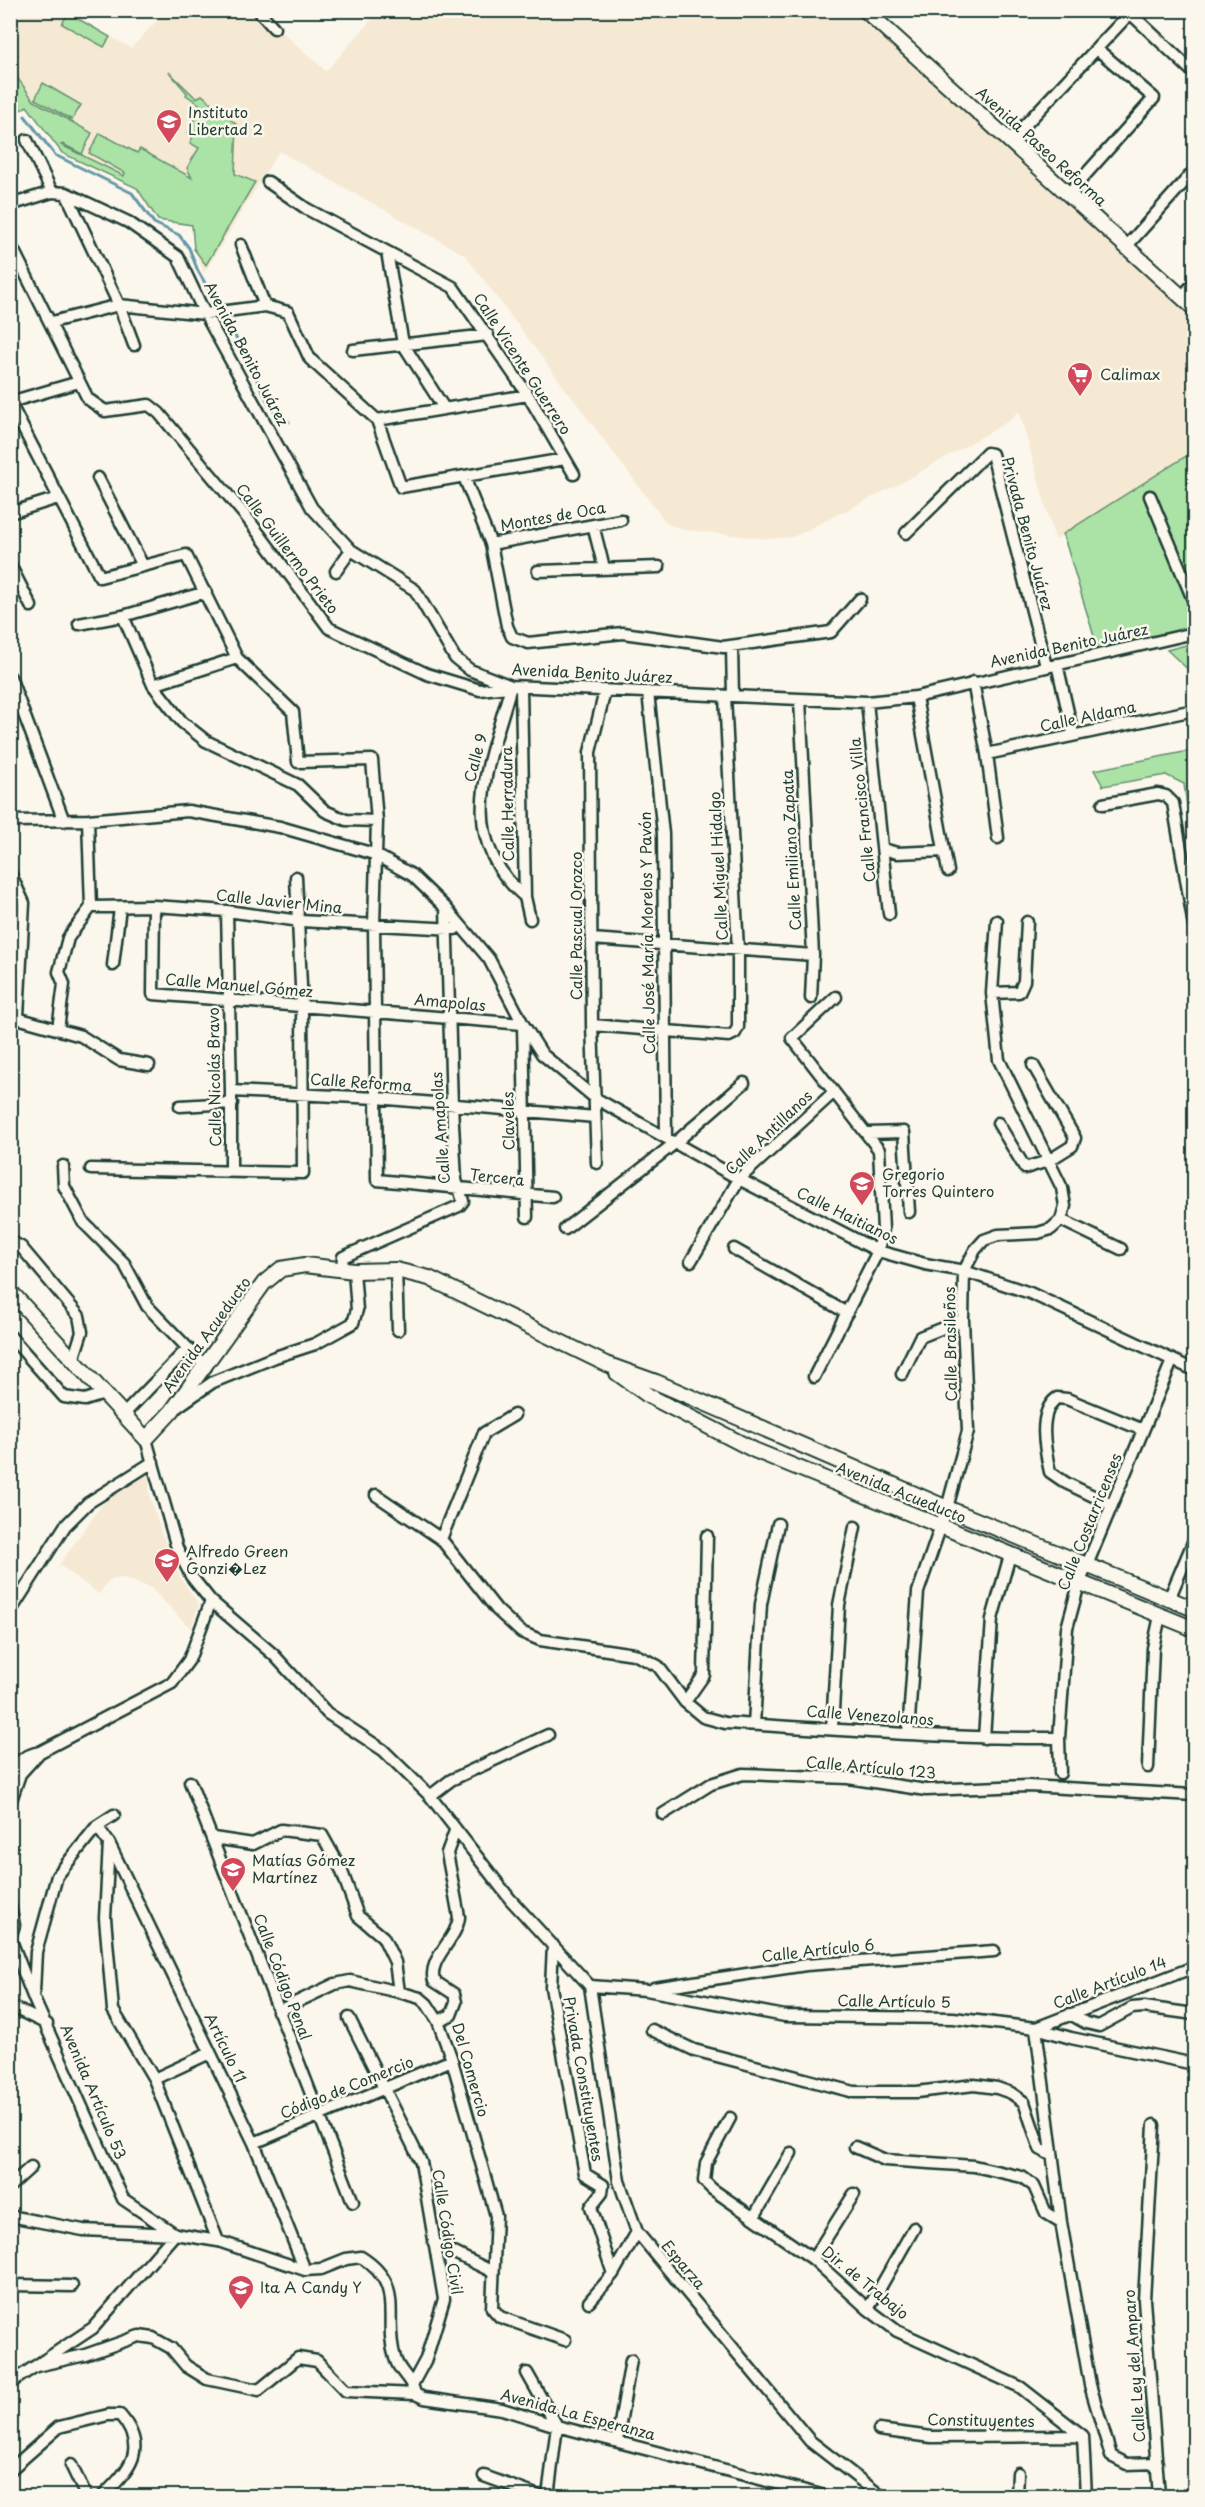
<svg xmlns="http://www.w3.org/2000/svg" width="1205" height="2507" font-family="'Playpen Sans',sans-serif">
	<style>
		.built { fill: #f6e9d4 }
		.green { fill: #abe3a7; stroke: #65906e; stroke-width: 1.5 }
		.lines { fill: none; stroke-linecap: round; stroke-linejoin: round }
		.stream { stroke: #6497a7; stroke-width: 3 }
		.minor-casing { stroke: #1f3d34; stroke-width: 15 }
		.major-casing { stroke: #1f3d34; stroke-width: 18 }
		.minor { stroke: #fbf7ec; stroke-width: 10 }
		.major { stroke: #fbf7ec; stroke-width: 14 }
		.labels { text-anchor: middle; stroke-width: 5; stroke-linejoin: round; paint-order: stroke }
		.poi-label { font-size: 15px; fill: #1f3d34; stroke: #fbf7ec; text-anchor: start }
		.street-label { font-size: 15px; fill: #1f3d34; stroke: #fbf7ec }
	</style>
	<rect width="100%" height="100%" fill="#fbf7ec"/>
	<filter id="ink" filterUnits="userSpaceOnUse"><feTurbulence type="fractalNoise" baseFrequency=".0167" numOctaves="2"/><feDisplacementMap in="SourceGraphic" scale="12" xChannelSelector="R" yChannelSelector="G"/><feConvolveMatrix kernelMatrix="1 2 1 2 8 2 1 2 1" color-interpolation-filters="sRGB"/></filter>
	<g filter="url(#ink)">
		<path class="built" d="M23,11H64L131,48L166,11H259L326,71L379,11H862L1145,268L1194,317V451L1055,540L1019,411L1009,421L903,482L793,537L769,539L685,530L667,524L465,255L279,151L204,273L194,249L192,225L158,220L137,188L62,153L11,84L10,31Z
			M148,1470L150,1497L161,1532L181,1579L199,1604L191,1629L151,1588L123,1578L114,1579L109,1580L99,1594L59,1565L108,1496Z"/>
		<path class="green" d="M68,13L110,37L104,47L62,24Z
			M11,49L18,54L11,69L34,101L92,133L82,154L63,144L61,145L124,176L125,173L89,153L100,133L137,153L140,149L192,178L187,168L199,148L190,143L193,136L188,133L202,106L186,95L187,93L169,72L196,98L202,95L237,125L235,174L255,182L206,265L194,249L192,225L158,220L137,188L62,153L27,106L11,116Z
			M43,83L81,105L72,120L35,99Z
			M1194,451V633L1100,656L1063,534Z
			M1194,643V675L1167,650Z
			M1194,750V857L1184,784L1166,775L1103,786L1094,770Z"/>
		<g class="lines">
			<path class="stream" d="M25,116L55,155L132,193L154,223L179,235L189,248L198,271L220,309
				M224,314L267,400L275,412L289,422"/>
			<defs>
				<path id="minor" d="M258,10L274,28
					M1127,10L1194,73
					M27,140L52,192
					M1010,141L1130,13
					M268,182L307,209L453,287L528,395L574,474
					M66,193L119,305L134,345
					M1069,193L1154,98L1097,49
					M10,205L52,192L66,193L128,222L178,257L205,314L312,508L351,550L415,590L455,658L470,670L511,686L867,702L916,697L1194,633
					M10,243L88,399L105,411L149,405L159,413L248,519L329,628L427,674L480,690L508,687
					M241,245L265,306
					M1126,247L1194,171
					M387,252L403,344L444,408
					M1182,297L1194,283
					M52,322L119,305L205,314L265,306L288,312L310,359L377,420L401,487L565,459
					M353,350L488,335
					M10,402L79,382
					M10,403L100,577L186,555L237,658L293,712L298,762L372,760L377,821L374,925L377,1180L553,1197
					M377,420L528,395
					M464,477L491,544L507,626L512,637L528,643L623,633L723,647L831,632L860,599
					M98,478L143,566
					M1150,496L1194,602
					M10,513L58,498
					M593,525L604,568
					M906,533L987,453L992,454L1046,666
					M491,544L621,520
					M10,565L31,606
					M336,571L351,550
					M538,571L659,567
					M123,616L153,685L182,722L206,741L298,785L325,811L346,820L377,821
					M79,624L123,616L206,592
					M732,647L733,696
					M1057,664L1073,734
					M10,677L64,821
					M973,682L987,754L998,838
					M153,685L237,658
					M511,686C490,762 453,836 525,897
					M521,687L525,897L530,919
					M648,692L663,834L666,1138
					M916,697L948,871
					M800,700L813,955L811,998
					M867,702L889,914
					M987,754L1194,710
					M1103,804L1158,794L1166,796L1173,803L1194,926
					M10,821L88,820L188,811L280,827L374,854L412,875L446,908L489,959L523,1024L542,1054L595,1098L739,1179L878,1251L925,1264L964,1271L1030,1293L1194,1370
					M883,849L897,853L944,851
					M10,873L24,903L18,1017
					M154,906L153,994L523,1024
					M91,907L154,906L227,911L300,921L455,929
					M227,911L231,1091V1171
					M592,939L813,955
					M113,965L120,907
					M992,993L1019,992L1024,981L1027,922
					M10,1016L81,1036L119,1060L149,1065
					M523,1025L527,1217
					M592,1025L729,1036L735,1033L738,1027V950L725,696
					M58,1029L64,984L59,972L68,938L91,907L88,820
					M231,1091L377,1098L595,1117
					M180,1106L232,1103
					M998,1123L1025,1168L1048,1161L1072,1146L1075,1138L1033,1065
					M868,1133L904,1132L909,1212
					M597,1163L592,1025L590,752L605,691
					M63,1166L64,1186L83,1222L124,1263L147,1306L206,1367
					M91,1169L303,1173L302,1007L296,877
					M1061,1220L1121,1249
					M565,1229L675,1143L744,1083
					M10,1241L21,1247L79,1316L82,1332L73,1360
					M734,1249L847,1313
					M691,1261L739,1179L834,1092
					M342,1269L343,1257L459,1206L463,1201L456,1180L452,1105L446,908
					M396,1270L398,1330
					M10,1336L64,1397L85,1400L104,1394
					M902,1374L920,1337L963,1320
					M814,1377L878,1251L883,1229L879,1150L792,1038L836,997
					M177,1407L213,1382L275,1357L315,1344L353,1323L357,1310L354,1271
					M124,1414L188,1348
					M146,1439L177,1548L191,1576L211,1601L274,1655L327,1713L383,1750L430,1796L510,1899L590,1986
					M376,1495L441,1539L497,1610L521,1632L540,1640L634,1654L658,1666L685,1702L703,1717L725,1723C837,1729 948,1739 1059,1738
					M1112,1505L1066,1483L1050,1472C1045,1450 1037,1412 1057,1398L1067,1399L1143,1430
					M441,1539L484,1433L514,1415
					M1169,1599L1194,1540
					M10,1612L65,1526L88,1503L153,1462
					M685,1702L704,1675L707,1536
					M754,1725L761,1604L778,1524
					M832,1728L839,1605L855,1527
					M908,1734L918,1592L947,1508L968,1431L963,1320L964,1271L975,1250L984,1240L998,1235L1038,1233L1051,1229L1061,1220L1065,1206L1062,1188L999,1060L992,993L997,921
					M984,1738L992,1619L1010,1555
					M1148,1767L1153,1648L1160,1616
					M1060,1773L1059,1738L1067,1628L1079,1584L1172,1361
					M10,1777C16,1761 25,1755 40,1752L172,1683L189,1660L211,1601
					M190,1782L353,2202
					M430,1796L451,1780L548,1735
					M10,1803L20,1774L40,1752
					M663,1814L711,1784L743,1774L848,1778L926,1790L1028,1786L1194,1795
					M97,1826L109,1843L254,2143L305,2270
					M213,1838L253,1844L281,1830L322,1835L341,1869L358,1916L383,1937L395,1962L399,1992
					M109,1843L105,1918L113,2010L154,2079L218,2241
					M10,1906L14,1925L10,1938
					M10,1938L34,1999L123,2199L175,2234
					M553,1945L551,1987L585,2174L603,2185L602,2193L591,2207L613,2274
					M590,1986L619,2181L637,2232L810,2441L881,2496
					M590,1986L646,1990L785,2016L953,2018L1036,2028L1071,2038L1194,2064
					M654,1988L806,1965L994,1951
					M34,1992L36,1952L57,1876L97,1826L114,1815
					M10,2006L47,2024
					M278,2011L335,1984L350,1981L399,1992L420,1998L427,2004L438,2021L452,2060L496,2216L492,2308L500,2317L565,2340
					M1070,2014L1086,2023L1099,2026L1132,2008L1144,2007L1194,2014
					M349,2018L421,2162L444,2299L426,2359L413,2383
					M438,2021L451,2015L456,2002L454,1994L434,1981C427,1959 457,1940 459,1917L447,1853L455,1831
					M1036,2028L1061,2222L1090,2385L1111,2456L1127,2464L1157,2463
					M1036,2028L1194,1967
					M652,2030L694,2050L854,2092H917L974,2085L997,2088L1011,2093L1024,2102L1040,2149L1051,2155
					M10,2077L12,2076
					M154,2079L210,2053
					M730,2118L706,2163L704,2181L712,2189L813,2259L868,2309L897,2331L1020,2387L1083,2436L1086,2496
					M1154,2125L1144,2300L1159,2496
					M254,2143L452,2060
					M855,2147L885,2160L974,2166L1022,2177L1034,2186L1046,2213L1061,2222
					M10,2186L31,2167
					M10,2216L83,2230L175,2234L218,2241L305,2270L321,2269L346,2259L361,2257C407,2286 382,2317 395,2358C399,2373 412,2378 415,2394L424,2398L502,2409L557,2426L825,2496
					M754,2217L791,2153
					M434,2243L493,2272
					M813,2259L854,2194
					M10,2285L72,2286
					M589,2302L613,2274L637,2232
					M868,2309L914,2228
					M36,2366L85,2355L139,2336L153,2338L171,2348L186,2366L207,2379L259,2390L298,2358L317,2361L346,2391L415,2394
					M527,2373L557,2426L548,2496
					M10,2383L93,2328L175,2234
					M879,2430L931,2437L1083,2436
					M617,2441L631,2360
					M71,2465L86,2496
					M10,2470L59,2427L108,2415H120C149,2449 130,2469 103,2496
					M484,2476L539,2496
					M1017,2496L1018,2473"/>
				<path id="major" d="M865,10L1194,308
					M10,1291L146,1439L172,1411L264,1283L281,1269L305,1265L354,1271L396,1270L429,1278L606,1364L656,1382L947,1508L1194,1609
					M617,1373L649,1396L754,1450L1194,1629"/>
			</defs>
			<use href="#minor" class="minor-casing"/>
			<use href="#major" class="major-casing"/>
			<use href="#minor" class="minor"/>
			<use href="#major" class="major"/>
		</g>
	</g>
	<defs>
		<symbol id="school-pin" viewBox="-11 -11 22 30"><path d="M0 17L-7.5 6A9.5 9.5 0 1 1 7.5 6Z" fill="#d1495b" stroke="#fbf7ec"/><path d="M0-5L7-2L0 1L-7-2ZM-4 1L0 2.5L4 1V4Q0 6-4 4Z" fill="#fff"/></symbol>
		<symbol id="supermarket-pin" viewBox="-11 -11 22 30"><path d="M0 17L-7.5 6A9.5 9.5 0 1 1 7.5 6Z" fill="#d1495b" stroke="#fbf7ec"/><path d="M-6-5.5h2.5l.6 2H6L4.5 2H-2.5L-4.4-4H-6ZM-1.5 3.2a1.3 1.3 0 1 0 .1 0ZM3 3.2a1.3 1.3 0 1 0 .1 0Z" fill="#fff"/></symbol>
	</defs>
	<g fill-rule="evenodd">
		<use href="#school-pin" x="154" y="107" width="30" height="40"/>
		<use href="#supermarket-pin" x="1065" y="360" width="30" height="40"/>
		<use href="#school-pin" x="847" y="1169" width="30" height="40"/>
		<use href="#school-pin" x="152" y="1546" width="30" height="40"/>
		<use href="#school-pin" x="218" y="1855" width="30" height="40"/>
		<use href="#school-pin" x="226" y="2273" width="30" height="40"/>
	</g>
	<g class="labels">
		<g class="poi-label">
			<text x="188" y="118">Instituto<tspan x="188" dy="17">Libertad 2</tspan></text>
			<text x="1100" y="380">Calimax</text>
			<text x="882" y="1180">Gregorio<tspan x="882" dy="17">Torres Quintero</tspan></text>
			<text x="186" y="1557">Alfredo Green<tspan x="186" dy="17">Gonzi�Lez</tspan></text>
			<text x="252" y="1866">Matías Gómez<tspan x="252" dy="17">Martínez</tspan></text>
			<text x="260" y="2293">Ita A Candy Y</text>
		</g>
		<g class="street-label">
			<text transform="translate(1041 147) rotate(42)" y="5">Avenida Paseo Reforma</text>
			<text transform="translate(246 354) rotate(62)" y="5">Avenida Benito Juárez</text>
			<text transform="translate(522 364) rotate(57)" y="5">Calle Vicente Guerrero</text>
			<text transform="translate(553 517) rotate(-10)" y="5">Montes de Oca</text>
			<text transform="translate(1027 534) rotate(75)" y="5">Privada Benito Juárez</text>
			<text transform="translate(287 549) rotate(53)" y="5">Calle Guillermo Prieto</text>
			<text transform="translate(1069 646) rotate(-12)" y="5">Avenida Benito Juárez</text>
			<text transform="translate(592 674) rotate(3)" y="5">Avenida Benito Juárez</text>
			<text transform="translate(1088 717) rotate(-12)" y="5">Calle Aldama</text>
			<text transform="translate(476 758) rotate(-75)" y="5">Calle 9</text>
			<text transform="translate(508 804) rotate(-91)" y="5">Calle Herradura</text>
			<text transform="translate(863 810) rotate(-96)" y="5">Calle Francisco Villa</text>
			<text transform="translate(792 850) rotate(-93)" y="5">Calle Emiliano Zapata</text>
			<text transform="translate(719 866) rotate(-93)" y="5">Calle Miguel Hidalgo</text>
			<text transform="translate(279 902) rotate(6)" y="5">Calle Javier Mina</text>
			<text transform="translate(577 926) rotate(-90)" y="5">Calle Pascual Orozco</text>
			<text transform="translate(648 933) rotate(-91)" y="5">Calle José María Morelos Y Pavón</text>
			<text transform="translate(239 986) rotate(5)" y="5">Calle Manuel Gómez</text>
			<text transform="translate(450 1003) rotate(5)" y="5">Amapolas</text>
			<text transform="translate(215 1077) rotate(-91)" y="5">Calle Nicolás Bravo</text>
			<text transform="translate(361 1083) rotate(4)" y="5">Calle Reforma</text>
			<text transform="translate(509 1121) rotate(-91)" y="5">Claveles</text>
			<text transform="translate(441 1128) rotate(-94)" y="5">Calle Amapolas</text>
			<text transform="translate(769 1133) rotate(-44)" y="5">Calle Antillanos</text>
			<text transform="translate(497 1178) rotate(6)" y="5">Tercera</text>
			<text transform="translate(847 1216) rotate(26)" y="5">Calle Haitianos</text>
			<text transform="translate(207 1335) rotate(-54)" y="5">Avenida Acueducto</text>
			<text transform="translate(951 1344) rotate(-91)" y="5">Calle Brasileños</text>
			<text transform="translate(901 1493) rotate(22)" y="5">Avenida Acueducto</text>
			<text transform="translate(1090 1522) rotate(-68)" y="5">Calle Costarricenses</text>
			<text transform="translate(870 1716) rotate(4)" y="5">Calle Venezolanos</text>
			<text transform="translate(871 1768) rotate(5)" y="5">Calle Artículo 123</text>
			<text transform="translate(818 1951) rotate(-6)" y="5">Calle Artículo 6</text>
			<text transform="translate(282 1977) rotate(69)" y="5">Calle Código Penal</text>
			<text transform="translate(1110 1983) rotate(-21)" y="5">Calle Artículo 14</text>
			<text transform="translate(894 2002) rotate(1)" y="5">Calle Artículo 5</text>
			<text transform="translate(225 2048) rotate(64)" y="5">Artículo 11</text>
			<text transform="translate(470 2070) rotate(74)" y="5">Del Comercio</text>
			<text transform="translate(583 2079) rotate(80)" y="5">Privada Constituyentes</text>
			<text transform="translate(347 2088) rotate(-22)" y="5">Código de Comercio</text>
			<text transform="translate(93 2092) rotate(67)" y="5">Avenida Artículo 53</text>
			<text transform="translate(447 2232) rotate(81)" y="5">Calle Código Civil</text>
			<text transform="translate(683 2265) rotate(50)" y="5">Esparza</text>
			<text transform="translate(865 2283) rotate(39)" y="5">Dir. de Trabajo</text>
			<text transform="translate(1135 2366) rotate(-94)" y="5">Calle Ley del Amparo</text>
			<text transform="translate(578 2415) rotate(15)" y="5">Avenida La Esperanza</text>
			<text transform="translate(981 2421) rotate(1)" y="5">Constituyentes</text>
		</g>
	</g>
	<rect width="1205" height="2507" fill="none" stroke="#fbf7ec" stroke-width="36"/>
	<rect x="18" y="18" width="1169" height="2471" fill="none" stroke="#1f3d34" stroke-width="2" filter="url(#ink)"/>
</svg>
